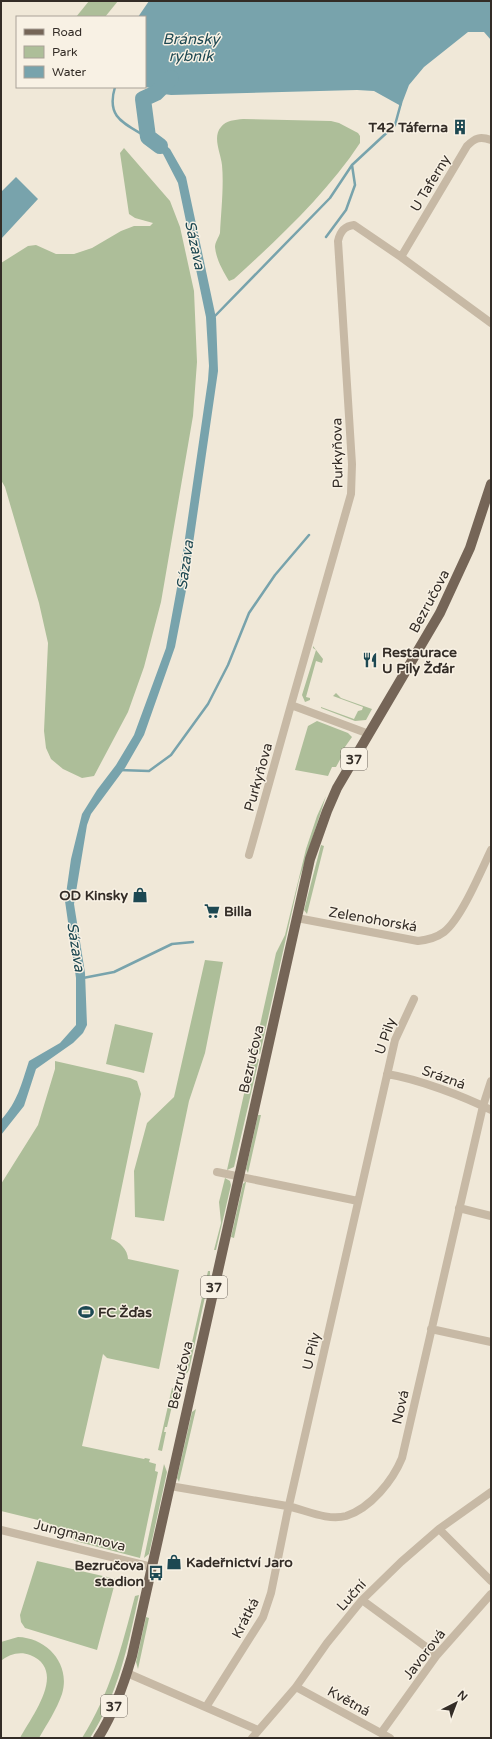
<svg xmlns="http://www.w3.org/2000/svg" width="492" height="1739" font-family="'Varela Round',sans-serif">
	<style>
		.green { fill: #adbe99 }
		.water { fill: #78a3ac }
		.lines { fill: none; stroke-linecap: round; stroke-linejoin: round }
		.stream { stroke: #78a3ac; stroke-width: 2.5 }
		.river { stroke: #78a3ac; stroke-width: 16 }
		.street { stroke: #c7b9a5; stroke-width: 8 }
		.primary { stroke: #756557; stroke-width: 10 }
		.labels { text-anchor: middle; stroke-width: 3; stroke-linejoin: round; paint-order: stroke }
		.shield { fill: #f8f1e4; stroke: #6e675f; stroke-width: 1 }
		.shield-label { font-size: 13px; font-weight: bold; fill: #332c26 }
		.poi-label { font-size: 14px; font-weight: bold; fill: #332c26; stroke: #f8f1e4; text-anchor: start }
		.street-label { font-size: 14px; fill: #332c26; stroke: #f8f1e4 }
		.water-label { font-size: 15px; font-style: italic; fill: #1d4852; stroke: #f8f1e4 }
	</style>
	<rect width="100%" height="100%" fill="#f0e8d8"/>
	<path class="green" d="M89,1H118L105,17H76Z
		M243,119L331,121L339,123L358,133L360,136V143C327,193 278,239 234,279L229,281C223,271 216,259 215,247C215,242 219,237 220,233C221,212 224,186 222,165C221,154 212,137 221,127C226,120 235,120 243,119Z
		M124,148L170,201L180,227L194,291L197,362L193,416L161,602L144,667L128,712L94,776L82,778L63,769L51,759L46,748L44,731L48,643L39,603L5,487L1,480V263L28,246L36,245L56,254H74L92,248L121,231L134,226H150L153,223L135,218L129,214L120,153Z
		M313,646L323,659L322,663L316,661L306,697L310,698V700L305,702L302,695L316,650L313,648Z
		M336,693L341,698L372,709L366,720L355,721L321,708V707L354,719L358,711L362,710L363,707L333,696Z
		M317,721L348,733L352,737L340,754L342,756L336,767H332L328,776L295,770L308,726Z
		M326,796L299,880L260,1054L254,1052L276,953L285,935L306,849L317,816Z
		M321,845L324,846L307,914L304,910Z
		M205,960L223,962L205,1053L189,1101L164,1221L135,1217L134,1171L147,1123L174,1097Z
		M115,1024L153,1033L144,1073L106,1064Z
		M252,1058L259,1059L234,1167L227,1170Z
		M55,1061L130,1078L137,1081L141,1094L111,1239C119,1241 128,1250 128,1259L179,1270L159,1369L107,1358L103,1354L82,1446L144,1459L145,1458L150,1459L149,1462L156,1464L155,1471L158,1472L140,1558L75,1541L65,1533L46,1522L1,1511V1184L38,1125L55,1069Z
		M258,1115H261L248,1173L246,1169Z
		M225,1178L230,1181L231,1185L216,1250H214L221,1223L219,1202Z
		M245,1182H246L234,1238L231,1237L243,1184Z
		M208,1271H210V1274L189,1370L184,1378Z
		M172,1388L176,1389L167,1427H165L164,1432H166L162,1451L158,1450Z
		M196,1409L179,1482L177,1478L192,1412Z
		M164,1464L167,1472L149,1554L144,1558Z
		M37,1561L116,1579L97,1650L25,1628L21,1622L20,1615Z
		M139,1595C128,1645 118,1695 90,1738H82C110,1694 122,1646 135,1596Z
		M146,1617L149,1618L138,1669L136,1662Z
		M18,1637C47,1638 71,1664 62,1694C57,1709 47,1724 39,1738H20C32,1716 68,1670 30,1655C20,1651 9,1654 1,1661V1642Z"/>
	<path class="water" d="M149,1H491V40L484,32H468L424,67L409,85L401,106L374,91L357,90L171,95L156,93L151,88L145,87V17H138Z
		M143,130L153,134L170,149L186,177L216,318L218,371L187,585L175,647L144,735L125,768L91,814L87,825L74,904L85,973L87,1025L83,1033L73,1043L36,1069L24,1106L1,1135V1120C18,1101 21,1085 29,1061L60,1043L76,1025V978L65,901L71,859L82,814L97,790L116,765L134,735L166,648L181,566L208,380L209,366L206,317L178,183L163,154L145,141L143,137Z
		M16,177L38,199L1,239V192Z"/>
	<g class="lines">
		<path class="stream" d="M115,87C106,117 123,123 145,136
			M326,237L346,210L355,185L352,165
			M213,318L330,198L352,165L395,125L401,103
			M119,770L149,771L171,755L208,704L228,665L249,613L275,575L309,535
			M83,978L114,972L172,944L193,942"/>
		<path class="river" d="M160,146L148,137L143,99L156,93L171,78"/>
		<path class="street" d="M401,257L467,146C475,138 480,136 491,140
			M369,734L291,705L351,494L352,464L338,241C340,232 344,226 354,225L401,257L491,323
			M249,855L291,705
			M297,918L418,941C427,940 436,938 444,932C461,919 481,871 491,850
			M387,1074C418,1079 463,1096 491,1110
			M217,1172L358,1201
			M459,1208L491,1216
			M431,1329L491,1342
			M170,1486C209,1493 248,1499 287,1506C306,1510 327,1521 346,1516C371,1508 393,1480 402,1458L483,1106L491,1081
			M439,1529L491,1581
			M1,1530L152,1567
			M362,1600L437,1655
			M127,1673L258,1730
			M296,1687L390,1738
			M206,1707L263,1617L271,1593L287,1514L395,1040L414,999
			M381,1733L437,1655L491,1594
			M252,1738L296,1687L327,1643L362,1600L401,1562L439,1529L491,1492"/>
		<path class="primary" d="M98,1738C114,1713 124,1684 132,1656L310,859L327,811L337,788L440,613L470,548L491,484"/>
	</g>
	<defs>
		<symbol id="building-bare" viewBox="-9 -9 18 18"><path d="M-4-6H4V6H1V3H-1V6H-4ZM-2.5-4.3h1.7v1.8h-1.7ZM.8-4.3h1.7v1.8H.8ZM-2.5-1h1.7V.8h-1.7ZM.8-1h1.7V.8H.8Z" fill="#1d4852" stroke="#f8f1e4" stroke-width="2.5" paint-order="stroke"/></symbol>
		<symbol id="restaurant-bare" viewBox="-9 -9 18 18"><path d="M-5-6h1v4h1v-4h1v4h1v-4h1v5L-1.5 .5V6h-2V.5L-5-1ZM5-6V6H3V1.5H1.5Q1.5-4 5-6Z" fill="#1d4852" stroke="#f8f1e4" stroke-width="2.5" paint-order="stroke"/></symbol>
		<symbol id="shop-bare" viewBox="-9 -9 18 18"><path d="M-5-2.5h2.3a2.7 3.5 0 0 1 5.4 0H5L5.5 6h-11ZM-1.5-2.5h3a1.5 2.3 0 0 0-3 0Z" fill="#1d4852" stroke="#f8f1e4" stroke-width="2.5" paint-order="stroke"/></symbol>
		<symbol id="supermarket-bare" viewBox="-9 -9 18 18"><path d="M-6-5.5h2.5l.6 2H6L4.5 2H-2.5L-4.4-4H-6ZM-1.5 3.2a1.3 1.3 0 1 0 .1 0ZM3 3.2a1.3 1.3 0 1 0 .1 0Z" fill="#1d4852" stroke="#f8f1e4" stroke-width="2.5" paint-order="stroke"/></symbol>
		<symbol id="stadium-bare" viewBox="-9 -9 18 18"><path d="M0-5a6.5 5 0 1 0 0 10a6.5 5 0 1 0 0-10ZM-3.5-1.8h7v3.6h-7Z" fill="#1d4852" stroke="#f8f1e4" stroke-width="2.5" paint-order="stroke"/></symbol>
		<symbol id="bus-bare" viewBox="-9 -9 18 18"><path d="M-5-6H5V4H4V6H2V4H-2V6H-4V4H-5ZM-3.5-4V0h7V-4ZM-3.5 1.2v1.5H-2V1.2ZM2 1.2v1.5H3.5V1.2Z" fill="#1d4852" stroke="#f8f1e4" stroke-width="2.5" paint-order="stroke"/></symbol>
	</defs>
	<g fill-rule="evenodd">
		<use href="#building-bare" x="449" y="116" width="22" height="22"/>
		<use href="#restaurant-bare" x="359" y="649" width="22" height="22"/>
		<use href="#shop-bare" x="129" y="884" width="22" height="22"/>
		<use href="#supermarket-bare" x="201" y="900" width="22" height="22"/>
		<use href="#stadium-bare" x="75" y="1301" width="22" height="22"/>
		<use href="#shop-bare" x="163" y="1551" width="22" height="22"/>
		<use href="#bus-bare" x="145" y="1562" width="22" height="22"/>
	</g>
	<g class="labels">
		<g class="shield">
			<rect x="341" y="748" width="26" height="22" rx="3"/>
			<rect x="201" y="1276" width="26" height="22" rx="3"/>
			<rect x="101" y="1695" width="26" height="22" rx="3"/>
		</g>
		<g class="shield-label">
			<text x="354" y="764">37</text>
			<text x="214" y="1292">37</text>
			<text x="114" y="1711">37</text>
		</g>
		<g class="poi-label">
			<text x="448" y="132" text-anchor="end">T42 Táferna</text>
			<text x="382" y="657">Restaurace<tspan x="382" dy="16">U Pily Žďár</tspan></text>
			<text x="128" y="900" text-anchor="end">OD Kinsky</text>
			<text x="224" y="916">Billa</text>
			<text x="98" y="1317">FC Žďas</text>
			<text x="186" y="1567">Kadeřnictví Jaro</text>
			<text x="144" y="1570" text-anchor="end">Bezručova<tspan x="144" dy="16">stadion</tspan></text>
		</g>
		<g class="street-label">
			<text transform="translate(430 183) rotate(-59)" y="5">U Taferny</text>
			<text transform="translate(337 453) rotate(-91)" y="5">Purkyňova</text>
			<text transform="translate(429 601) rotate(-62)" y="5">Bezručova</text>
			<text transform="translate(258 777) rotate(-74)" y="5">Purkyňova</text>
			<text transform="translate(373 919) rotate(10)" y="5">Zelenohorská</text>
			<text transform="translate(385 1036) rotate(-71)" y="5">U Pily</text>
			<text transform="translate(251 1059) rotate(-77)" y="5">Bezručova</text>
			<text transform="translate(444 1077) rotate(20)" y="5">Srázná</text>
			<text transform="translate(311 1351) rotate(-77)" y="5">U Pily</text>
			<text transform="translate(180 1375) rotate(-77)" y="5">Bezručova</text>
			<text transform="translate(400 1407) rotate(-77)" y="5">Nová</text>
			<text transform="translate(80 1535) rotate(14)" y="5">Jungmannova</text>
			<text transform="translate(351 1595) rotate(-48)" y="5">Luční</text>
			<text transform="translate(245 1618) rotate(-63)" y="5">Krátká</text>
			<text transform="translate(424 1654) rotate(-52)" y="5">Javorová</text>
			<text transform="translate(349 1701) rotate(29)" y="5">Květná</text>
		</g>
		<g class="water-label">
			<text x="191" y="44">Bránský<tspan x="191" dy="17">rybník</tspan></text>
			<text transform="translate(195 245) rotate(78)" y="5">Sázava</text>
			<text transform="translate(185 565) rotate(-82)" y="5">Sázava</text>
			<text transform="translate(76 947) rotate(81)" y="5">Sázava</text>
		</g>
	</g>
	<rect width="492" height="1739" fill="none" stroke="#332c26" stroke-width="4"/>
	<rect x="16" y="16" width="130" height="72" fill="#f8f1e4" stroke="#a9a298"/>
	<rect x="24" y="29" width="20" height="6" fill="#756557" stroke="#a9a298"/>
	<text x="52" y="36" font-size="12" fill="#332c26">Road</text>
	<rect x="24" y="46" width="20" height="12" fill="#adbe99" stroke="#a9a298"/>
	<text x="52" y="56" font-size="12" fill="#332c26">Park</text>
	<rect x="24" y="66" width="20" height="12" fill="#78a3ac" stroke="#a9a298"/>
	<text x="52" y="76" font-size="12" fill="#332c26">Water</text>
	<g transform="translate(456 1703) rotate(42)" stroke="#f8f1e4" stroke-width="3" paint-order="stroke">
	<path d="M0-3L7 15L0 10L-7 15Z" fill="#332c26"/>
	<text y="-6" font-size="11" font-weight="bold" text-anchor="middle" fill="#332c26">N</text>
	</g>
</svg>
